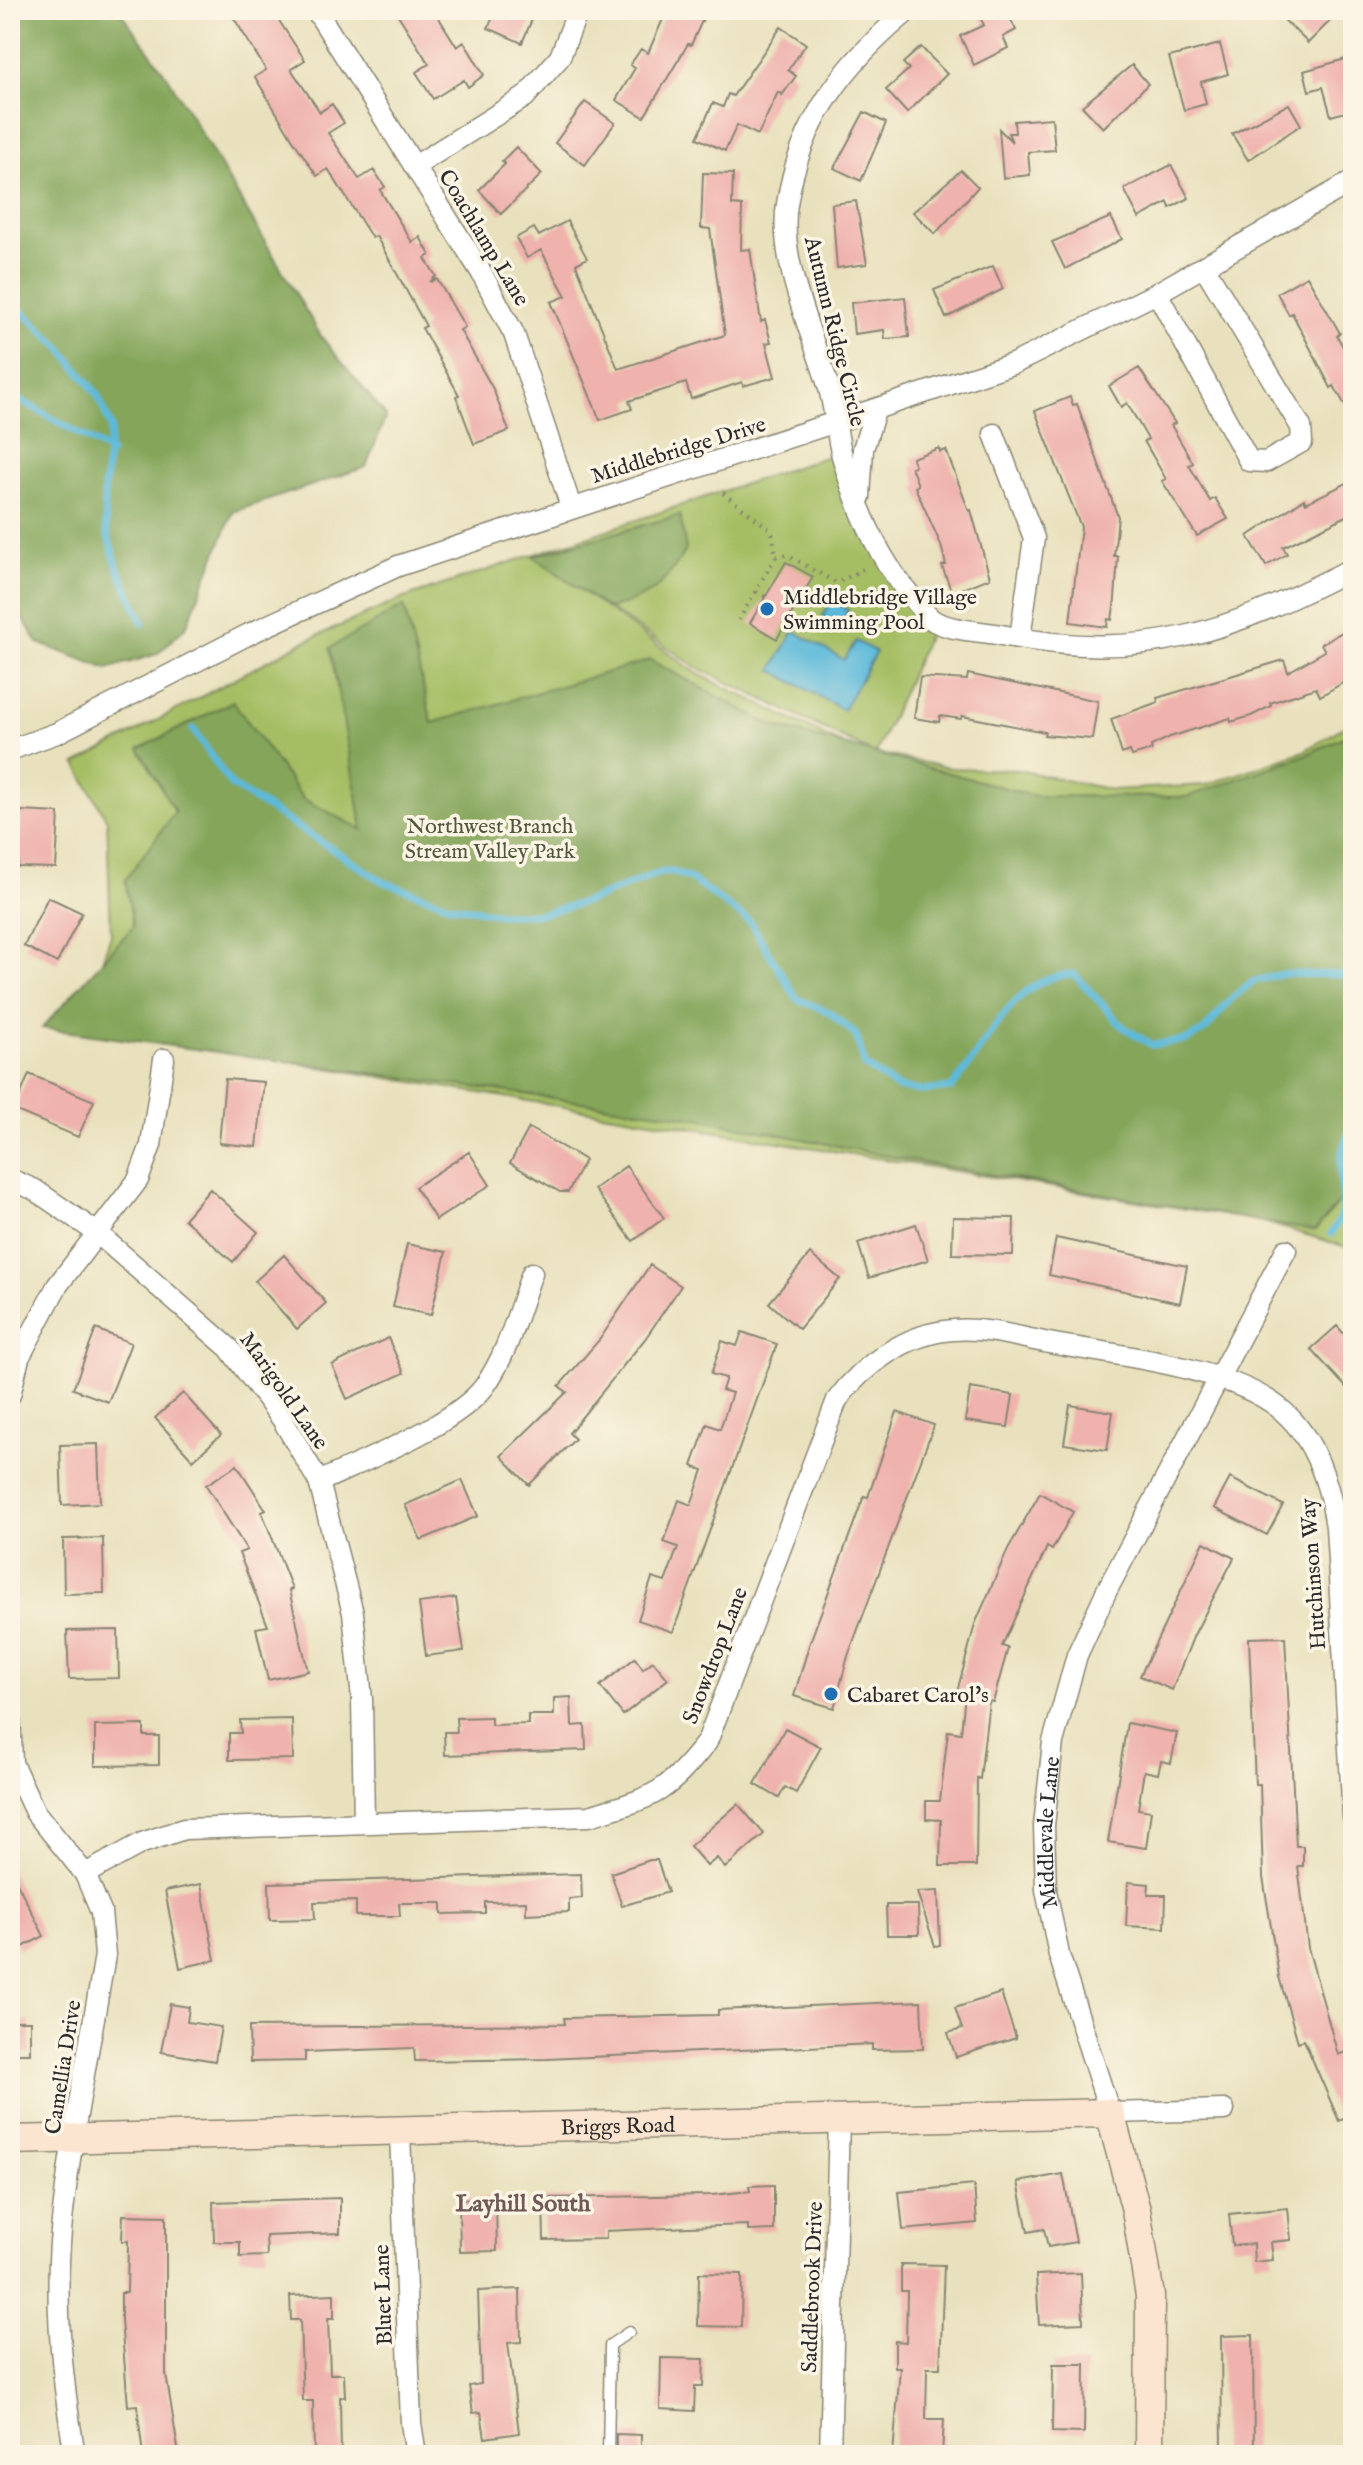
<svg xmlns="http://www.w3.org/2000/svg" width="1363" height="2465" font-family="'IM FELL English',serif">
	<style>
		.green { fill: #a5be64; stroke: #687448; stroke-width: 2; fill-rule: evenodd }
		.forest { fill: #84a55a; stroke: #586842; stroke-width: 2 }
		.water { fill: #5cb9da; stroke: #447282; stroke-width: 2 }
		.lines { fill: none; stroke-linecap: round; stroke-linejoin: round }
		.stream { stroke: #5cb9da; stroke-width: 7 }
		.building { fill: #efb2ad }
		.lane-casing { stroke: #8a8674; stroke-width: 13 }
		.street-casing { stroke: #8a8674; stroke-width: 23 }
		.secondary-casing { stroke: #8a8674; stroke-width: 31 }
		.path { stroke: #8a8674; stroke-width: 4; stroke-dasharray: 2 6; stroke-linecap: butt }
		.lane { stroke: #fff; stroke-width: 10 }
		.street { stroke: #fff; stroke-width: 20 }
		.secondary { stroke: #fce5d0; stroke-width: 28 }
		.poi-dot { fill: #1f6fb2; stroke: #fcf5e5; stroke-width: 3 }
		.labels { text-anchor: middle; stroke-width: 7; stroke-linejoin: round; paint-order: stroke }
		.street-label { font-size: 22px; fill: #2b2b2b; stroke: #fcf5e5 }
		.poi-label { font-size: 22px; fill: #2b2b2b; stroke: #fcf5e5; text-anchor: start }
		.park-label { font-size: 22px; fill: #50573c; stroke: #fcf5e5 }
		.neighbourhood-label { font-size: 24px; font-weight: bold; fill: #705a58; stroke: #fcf5e5 }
	</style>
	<rect width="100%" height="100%" fill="#fcf5e5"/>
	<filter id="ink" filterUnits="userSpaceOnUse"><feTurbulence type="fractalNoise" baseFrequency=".0125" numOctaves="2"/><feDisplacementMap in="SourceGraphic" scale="16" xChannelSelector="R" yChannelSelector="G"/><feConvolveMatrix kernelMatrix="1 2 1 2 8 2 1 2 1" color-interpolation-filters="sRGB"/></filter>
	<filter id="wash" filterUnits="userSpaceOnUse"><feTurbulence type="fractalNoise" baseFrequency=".006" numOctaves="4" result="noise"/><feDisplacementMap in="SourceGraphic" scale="32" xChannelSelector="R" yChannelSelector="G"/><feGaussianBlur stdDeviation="1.8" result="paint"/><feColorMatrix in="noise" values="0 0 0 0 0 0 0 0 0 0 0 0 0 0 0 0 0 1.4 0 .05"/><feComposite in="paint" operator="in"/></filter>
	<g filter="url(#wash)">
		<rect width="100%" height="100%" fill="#e9e1bd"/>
		<path class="green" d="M837,453L860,509L934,622L876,753L950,768L1018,770L1112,790L1206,785L1304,751L1353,721V1249L1260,1221L193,1046L77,1031L111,935L107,820L76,764L301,643L404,598ZM572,584L696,667L870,751L848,747L698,674Z"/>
		<path class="forest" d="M10,10H119L168,77L322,338L386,416L366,467L233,512L186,627L157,654L107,669L38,643L10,597Z
			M680,515L686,550C662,588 652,597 608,609L533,556Z
			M404,606L432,723L650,660L773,726L1035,796L1187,797L1308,754L1353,732V1184L1315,1231L913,1161L697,1118L42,1028L133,927L125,880L175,812L139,749L233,701L303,799L363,830L330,648Z"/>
		<path class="water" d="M831,601L848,610L838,628L821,620Z
			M794,631L844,660L856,641L876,652L843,710L772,670Z"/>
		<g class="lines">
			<path class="stream" d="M10,300L60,347L97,394L111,427L104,490L106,530L118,569L143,623
				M10,398L15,397L111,452
				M193,729L231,785L384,882L450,905L500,914H541L592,900L653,875L670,871L689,878L750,922L797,999L829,1012L856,1035L865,1066L898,1088L922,1091L951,1088C989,1046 1010,976 1074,974L1123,1027L1152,1045L1187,1040L1205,1030L1231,999L1252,982L1281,974L1353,975
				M1331,1234C1335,1227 1341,1218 1342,1210C1343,1180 1334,1154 1353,1128"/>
		</g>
		<g id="blocks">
			<path class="building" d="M229,10H272L293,42L305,60L291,69L320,112L332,104L344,123L328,133L359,179L374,170L385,187L380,190L412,242L420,237L430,255L425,258L436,276L430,282L437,279L465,327L460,330L493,389L509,431L474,444L456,396L459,395L422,328L426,326L376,236L372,238L328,169L317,176L293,140L255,77L266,70Z
				M395,10H434L457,47L464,42L484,75L468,87L464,80L433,99L416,72L429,64Z
				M496,10H536L522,43L488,28Z
				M667,10H707L691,45L688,44L644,117L616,100L635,68L630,65L641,49L648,53Z
				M976,10H1006L1016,30L1003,37L1008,48L974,65L960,36L984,25Z
				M1274,10H1318L1330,21L1308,43Z
				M781,27L806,44L788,70L796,76L782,95L778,92L758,135L737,125L725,151L697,138L713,103L723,107L728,94L733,96Z
				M1220,44L1228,74L1201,82L1206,104L1184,110L1169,57Z
				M921,47L947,74L907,113L886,90L909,69L903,63Z
				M1349,58L1353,74V110L1331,116L1323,87L1309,91L1304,71Z
				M1132,65L1148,84L1103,128L1082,106Z
				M585,102L615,123L585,165L555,143Z
				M1289,104L1301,125L1248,160L1232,134Z
				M864,112L886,123L861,181L834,168Z
				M1052,118L1055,150L1028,152L1030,175L1003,178L999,129L1012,142L1008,133H1015L1014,121Z
				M516,147L542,174L501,214L479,190L505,164L502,161Z
				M1171,165L1189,198L1170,208L1168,202L1139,218L1124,189Z
				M961,170L978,187L935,234L913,212Z
				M703,173L733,174L732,205L742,206L741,250L750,249L761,322L765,320L771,342L766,343L775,377L743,386L742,382L691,399L686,383L629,401L632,409L600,420L551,302L566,296L541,250L527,258L516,238L534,228L539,236L567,221L587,258L576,264L618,369L725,335L710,229L701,228Z
				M856,201L867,264L837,268L832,204Z
				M1111,217L1122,239L1065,269L1052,242Z
				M993,266L1003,289L946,318L934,290Z
				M1307,276L1340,333L1337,336L1353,364V419L1334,386L1331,388L1292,313L1289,315L1277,293Z
				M905,297L909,337L885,339L884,330L854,334L851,303Z
				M1139,368L1175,423L1171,425L1193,463L1189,465L1210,501L1215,498L1228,519L1197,536L1162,481L1166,479L1144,441L1148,439L1127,403L1121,407L1109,386Z
				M1070,397L1073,405L1077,404L1118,517L1114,556H1118L1115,599L1112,620L1108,619L1107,627L1070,622L1081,527L1035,411Z
				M939,448L940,452L946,450L969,511L971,510L990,578L952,593L942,566L946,565L941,545L915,487L918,485L911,467L915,466L912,458Z
				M1353,480V513L1283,547L1287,554L1266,566L1248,536L1304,499L1306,503Z
				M786,562L813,577L777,639L750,623Z
				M1353,626V677L1320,696L1316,688L1270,703L1271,706L1251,716L1231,722L1230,718L1170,737L1151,746L1152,750L1132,756L1130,751L1122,754L1111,719L1158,702L1157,698L1284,660L1288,672L1325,651L1321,644Z
				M968,674L1098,701L1092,739L1044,735L1045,732L962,716L961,719L940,716L939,722L914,718L920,677L967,680Z
				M21,811L59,813L56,868L18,867Z
				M48,897L82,913L57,963L24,946Z
				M29,1074L94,1101L78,1137L14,1110Z
				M225,1079L264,1082L257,1147L219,1143Z
				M529,1128L585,1160L568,1192H560L510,1163Z
				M469,1152L490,1185L436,1220L415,1187Z
				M626,1166L664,1218L633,1241L594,1189Z
				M210,1189L258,1232L233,1262L184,1219Z
				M953,1217L1014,1218L1013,1255L952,1254Z
				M916,1224L928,1260L869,1278L858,1243Z
				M1056,1238L1187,1266L1180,1303L1049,1275Z
				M407,1244L446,1252L431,1315L393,1307Z
				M810,1254L840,1279L799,1329L769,1303Z
				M284,1255L326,1303L297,1329L255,1281Z
				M650,1265L681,1286L645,1339L569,1433L575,1439L529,1485L501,1456L567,1392L559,1386L600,1339Z
				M1337,1326L1353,1344V1395L1311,1349Z
				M96,1329L131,1343L108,1402L73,1389Z
				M742,1332L777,1344L673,1632L638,1620L652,1578L665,1582L678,1547L664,1542L679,1500L691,1505L703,1470L692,1466L707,1424L720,1429L732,1393L722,1390L726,1378L711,1374L722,1341L737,1346Z
				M388,1338L404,1373L347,1399L332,1365Z
				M970,1388L1013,1395L1008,1427L965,1421Z
				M183,1393L221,1435L193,1460L155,1418Z
				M1070,1405L1113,1412L1107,1450L1064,1444Z
				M897,1412L934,1425L848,1656L834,1708L794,1696L809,1645L864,1496L868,1497Z
				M98,1444L100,1503L62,1505L60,1445Z
				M237,1465L266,1510L262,1512L292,1589L289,1590L308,1671L268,1680L256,1628L268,1626L239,1553L247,1550L206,1485Z
				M1230,1478L1283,1505L1267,1535L1214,1508Z
				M462,1480L478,1516L421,1540L405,1505Z
				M1040,1493L1073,1512L1052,1550L1047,1547L1002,1646L1008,1648L993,1702L989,1701L980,1779L977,1778L976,1866H940L941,1820L926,1819V1801H940L948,1731L961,1733L965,1694L957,1692L975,1624L1008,1549Z
				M103,1538L104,1593L64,1594L63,1539Z
				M1204,1542L1234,1558L1194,1635L1172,1690L1140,1676Z
				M456,1598L464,1651L426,1656L419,1603Z
				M118,1630L119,1678L69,1679L67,1631Z
				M1285,1637L1296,1846H1303V1866H1298L1308,1948L1338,2055L1348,2051L1353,2063V2115L1339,2121L1304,2040L1298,2042L1279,1977L1263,1877L1260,1784H1255L1249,1638Z
				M635,1658L643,1669L653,1661L668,1679L623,1715L600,1686Z
				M571,1697L572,1726L585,1725L586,1750L445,1755L444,1732H457L456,1718L491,1717V1725L528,1724V1715H554V1698Z
				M292,1719L293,1759L229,1760V1733H241L240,1720Z
				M1127,1723L1177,1733L1171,1763L1161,1761L1158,1774L1144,1771L1138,1809L1151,1811L1146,1848L1108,1842Z
				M144,1725V1736H159V1765L95,1766V1726Z
				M785,1728L821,1747L796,1793L785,1787L779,1798L755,1784Z
				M738,1804L764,1834L725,1868L717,1858L707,1866L690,1846Z
				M650,1860H657L668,1892L622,1906L611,1873Z
				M10,1869L44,1936L19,1949L10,1931Z
				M581,1874L582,1898L569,1899V1912L526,1914V1901L485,1902V1913L442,1914V1903H399L400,1916H356V1901L314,1902L315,1919L270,1920L269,1883Z
				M1128,1882L1149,1884L1148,1895H1166L1165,1928L1126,1926Z
				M201,1884L215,1960L180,1968L165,1891Z
				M938,1891L940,1945L935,1946L917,1892Z
				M886,1905H918L919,1935H887Z
				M1001,1993L1016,2038L956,2057L948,2033L962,2029L955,2008Z
				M921,2001L923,2049L872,2050V2044L547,2059L415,2061L414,2048L305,2052V2061L250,2062L249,2027L565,2024L564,2018L718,2015V2010Z
				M170,2004L189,2007L187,2022L221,2027L215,2061L161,2052Z
				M10,2021H30V2053H10Z
				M1063,2174L1076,2242L1048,2247L1044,2229L1028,2232L1018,2182Z
				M774,2185V2230L748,2231V2225L689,2227L606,2231V2239L544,2240L543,2198L712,2195L750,2191L749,2186Z
				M974,2185L977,2223L903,2230L899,2192Z
				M340,2198V2233L266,2236L267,2256L240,2257V2242H214L213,2202Z
				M496,2198L497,2251L460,2252L459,2199Z
				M1288,2208L1291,2240L1271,2242L1273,2260L1254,2262L1253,2244L1232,2246L1229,2214Z
				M123,2215L166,2216V2374L179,2455H143L137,2405L128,2406L121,2320V2293H127L128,2241H122Z
				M901,2264L944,2265L940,2368H927L926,2419H944L942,2455H893L900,2368H895V2341L906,2342L907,2291H901Z
				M699,2273L742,2274L741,2327L698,2326Z
				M1081,2273L1083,2323L1039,2325L1036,2275Z
				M520,2289L521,2342L508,2343L519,2433L485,2438L481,2412L473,2413L469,2386L481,2384L478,2291Z
				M334,2294V2318H328L330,2374H344L345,2397H340L341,2455H314L313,2401H303L300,2320H291L290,2296Z
				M1253,2335L1254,2455H1222L1221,2336Z
				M661,2358L704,2359L703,2386H695L694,2411L660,2409Z
				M1053,2364H1085L1084,2433L1052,2432Z
				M616,2434L641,2435V2455H616Z"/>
		</g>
	</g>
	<g filter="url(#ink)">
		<use href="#blocks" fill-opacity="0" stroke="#8a8674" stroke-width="2"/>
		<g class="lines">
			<defs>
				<path id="lane" d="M608,2455L610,2345L629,2332"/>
				<g id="street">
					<path d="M316,10L481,272L514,334L571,507"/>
					<path d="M909,10C845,63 800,120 787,204C778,259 812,333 828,385C835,408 836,433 842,456C856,506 877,557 911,596C918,603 927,618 936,622C954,631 981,631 1001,635C1146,663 1226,633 1353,568"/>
					<path d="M415,166L525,97L560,57L578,10"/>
					<path d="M1157,293L1249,461L1266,462L1302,442L1301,427L1205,268"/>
					<path d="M994,434L1034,538L1020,638"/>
					<path d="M860,497L863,449L875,411"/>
					<path d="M10,750L57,733L249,634L398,566L1015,363L1157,293L1353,181"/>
					<path d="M10,1179L35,1190L96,1232L229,1348L282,1419L319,1482L353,1613L362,1699L364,1822"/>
					<path d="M10,1395L19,1358L57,1286L138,1180L151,1145L164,1059"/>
					<path d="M319,1482C364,1460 455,1425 484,1387C508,1354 518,1311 532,1273"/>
					<path d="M10,1711L12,1763L35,1812L85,1874L101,1912L105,1955C90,2046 70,2139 61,2231C54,2305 62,2382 75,2455"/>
					<path d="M85,1874L142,1843L184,1829L589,1816C655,1796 663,1797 707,1742L837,1400C863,1365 907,1333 953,1330C984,1327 1018,1337 1049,1343C1115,1355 1214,1365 1271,1402C1313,1430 1329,1480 1336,1527L1353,1817"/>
					<path id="s1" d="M1224,2110L1110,2113L1059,1955L1046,1890L1044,1826L1053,1742L1077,1655L1106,1592L1286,1250"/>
					<path d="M400,2132L411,2423L416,2455"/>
					<path d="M830,2455L839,2120"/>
				</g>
				<g id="secondary">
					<path id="s2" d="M10,2140L1110,2113L1136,2210L1150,2296L1149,2455"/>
				</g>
			</defs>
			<use href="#lane" class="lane-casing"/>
			<use href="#street" class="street-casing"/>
			<use href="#secondary" class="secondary-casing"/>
			<path class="path" d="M723,493L772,531L776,556L739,620
				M776,556L787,555L837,583L867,567
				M756,592L766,597"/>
			<use href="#lane" class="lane"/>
			<use href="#street" class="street"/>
			<use href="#secondary" class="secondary"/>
		</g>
	</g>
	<g class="poi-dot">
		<circle cx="767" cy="609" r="8"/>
		<circle cx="831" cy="1694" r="8"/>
	</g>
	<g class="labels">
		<g class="street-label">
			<text transform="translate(485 237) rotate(59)" y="8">Coachlamp Lane</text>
			<text transform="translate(836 331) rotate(76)" y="8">Autumn Ridge Circle</text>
			<text transform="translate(678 449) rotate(-17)" y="8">Middlebridge Drive</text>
			<text transform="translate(285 1390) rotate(55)" y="8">Marigold Lane</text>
			<text transform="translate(1312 1574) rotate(-94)" y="8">Hutchinson Way</text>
			<text transform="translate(714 1655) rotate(-69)" y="8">Snowdrop Lane</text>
			<text dy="8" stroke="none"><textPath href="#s1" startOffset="404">Middlevale Lane</textPath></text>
			<text transform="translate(62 2067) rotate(-81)" y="8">Camellia Drive</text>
			<text dy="8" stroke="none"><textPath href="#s2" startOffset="608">Briggs Road</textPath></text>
			<text transform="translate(811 2287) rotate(-88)" y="8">Saddlebrook Drive</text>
			<text transform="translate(382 2295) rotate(-92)" y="8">Bluet Lane</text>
		</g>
		<g class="poi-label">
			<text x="783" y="604">Middlebridge Village<tspan x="783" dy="25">Swimming Pool</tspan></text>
			<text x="847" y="1702">Cabaret Carol's</text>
		</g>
		<g class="park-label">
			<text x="490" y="833">Northwest Branch<tspan x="490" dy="25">Stream Valley Park</tspan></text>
		</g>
		<g class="neighbourhood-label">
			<text x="523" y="2211">Layhill South</text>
		</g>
	</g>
	<rect width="1363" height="2465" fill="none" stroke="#fcf5e5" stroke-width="40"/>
</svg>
